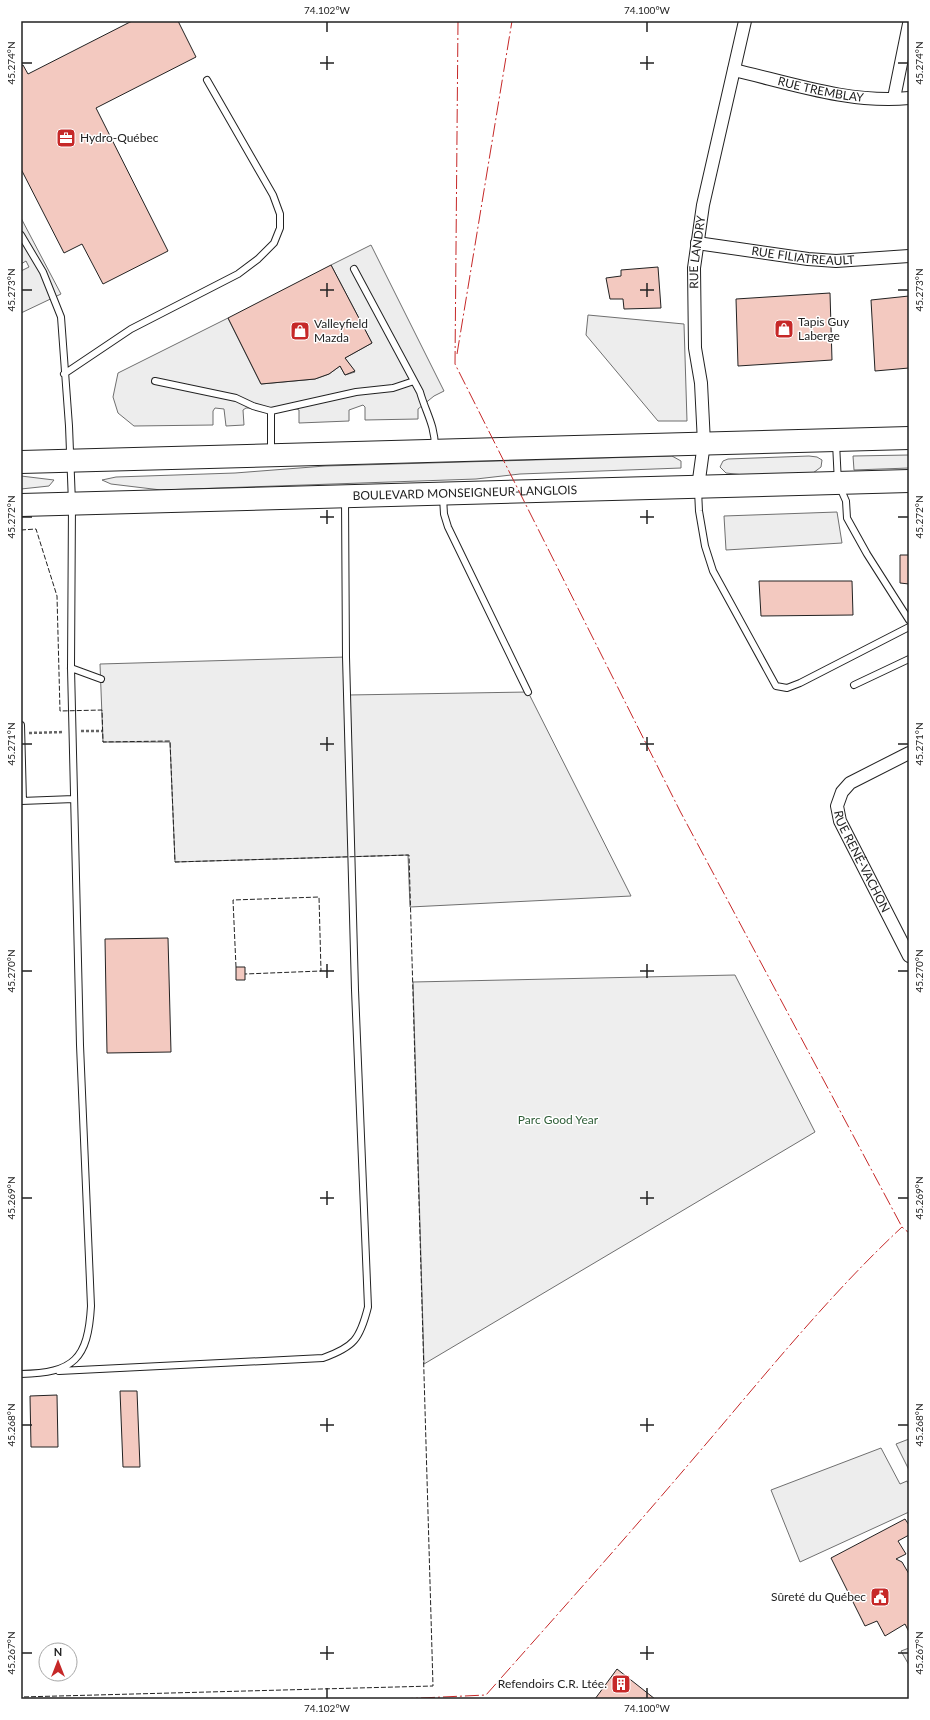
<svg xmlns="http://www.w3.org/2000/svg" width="930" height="1720" font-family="Lato,sans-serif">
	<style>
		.green { fill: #eee; stroke: #6f6f6f }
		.parking { fill: #ededed; stroke: #6f6f6f }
		.building { fill: #f3c9c0; stroke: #222 }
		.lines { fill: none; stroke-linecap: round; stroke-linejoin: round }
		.lane-casing { stroke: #222; stroke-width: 8 }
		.street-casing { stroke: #222; stroke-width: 14 }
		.highway-casing { stroke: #222; stroke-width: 24 }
		.path { stroke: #646464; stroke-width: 2.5; stroke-dasharray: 3 2; stroke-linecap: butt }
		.lane { stroke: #fff; stroke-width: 6 }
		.street { stroke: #fff; stroke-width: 12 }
		.highway { stroke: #fff; stroke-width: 22 }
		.fence { stroke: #222; stroke-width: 1; stroke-dasharray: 5 2; stroke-linecap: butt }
		.power { stroke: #c62828; stroke-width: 1; stroke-dasharray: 14 3 2 3; stroke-linecap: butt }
		.ticks { fill: none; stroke: #222; stroke-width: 1.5 }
		.labels { text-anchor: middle; stroke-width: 3; stroke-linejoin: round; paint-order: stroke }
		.street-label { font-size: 12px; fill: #222; stroke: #fff }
		.poi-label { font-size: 12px; fill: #222; stroke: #fff; text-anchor: start }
		.park-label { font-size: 12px; fill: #2f5e38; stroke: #fff }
		.neatline { fill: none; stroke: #222; stroke-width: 1.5 }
		.ticks-label { font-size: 10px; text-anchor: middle; fill: #222 }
	</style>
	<rect width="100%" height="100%" fill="#fff"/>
	<path class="green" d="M909,455V468L854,470L853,456Z
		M672,456L681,461V468L520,474L476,479L161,490L111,484L102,480L116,477L235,473L325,466Z
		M809,456L817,457L822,460L821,467L813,473L744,475L726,473L720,467L723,461L728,459Z
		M21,476L54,480L49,486L21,489Z
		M735,975L815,1132L424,1364L413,982Z"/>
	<path class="parking" d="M21,218L61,294L21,313V271L29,267L26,261L21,264Z
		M371,245L444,391L434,396L418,409V419L365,420V407L363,405L349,410V421L299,423V410L297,409L246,408L243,410L244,425L226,426L224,409L215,408L213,411V425L134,426L118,413L113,397L118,373L228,318L261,384L315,379L329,374L340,366L345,375L355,372L345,358L372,343L331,265Z
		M588,315L684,324L687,421H658L586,335Z
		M837,512L842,543L726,550L724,516Z
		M346,657L348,695L528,692L631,896L410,907L408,855L175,862L170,742H103L100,664Z
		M909,1439V1470L896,1444Z
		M881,1448L900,1484L907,1481L909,1485V1512L800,1562L771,1490Z
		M909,1648V1665L901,1651Z"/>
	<path class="building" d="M132,21H178L196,57L96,108L168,251L103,284L82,244L64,253L21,169V66L23,65L28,74Z
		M331,265L372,343L345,358L355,371L345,375L340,366L329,374L315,379L261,384L228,318Z
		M658,267L661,308L624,309L623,299H610L606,278L621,276V270Z
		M830,293L832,360L738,366L736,299Z
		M909,296V368L875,371L871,300Z
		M900,555H909V584L900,583Z
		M759,581H852L853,615L761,616Z
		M168,938L171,1052L107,1053L105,939Z
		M236,967H245V980H236Z
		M120,1391H137L140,1467H123Z
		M57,1395L58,1447H31L30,1396Z
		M905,1519L909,1525V1535L898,1541L906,1554L896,1559L902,1562L909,1574V1632L905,1624L885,1636L877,1621L865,1626L831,1558Z
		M617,1669L655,1699H595Z"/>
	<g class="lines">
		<defs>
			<path id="lane" d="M21,235L43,272L61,317L69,426L72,503L71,668L80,1045L91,1306C88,1359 74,1373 21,1374
				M354,269L420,392C426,413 435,425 435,448
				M64,374L131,329L238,274L258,259L274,243L280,228V214L273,195L207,80
				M155,381L236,398L253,406L271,411L356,392L393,388L414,381
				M836,443L838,483L846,501L847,518L867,554L909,620
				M271,451V411
				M698,490L699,511L705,546L713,571L776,686L787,688L800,683L909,627
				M443,497L444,514L448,527L528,692
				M71,668L101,679
				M854,685L909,659
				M21,725L23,801
				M21,801L74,799
				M59,1371L323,1358C354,1347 360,1339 368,1307L355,990L346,657L345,500"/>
			<g id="street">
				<path id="s1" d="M734,70C790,83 851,104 909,98"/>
				<path d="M894,98L909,24"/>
				<path id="s2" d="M697,243L808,259L836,261L909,256"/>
				<path id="s3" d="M698,487L704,443L701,383L695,348L694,268L703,205L745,21"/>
				<path id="s4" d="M909,753L850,783L842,792L837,806L840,821L909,956"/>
			</g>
			<g id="highway">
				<path d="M21,462L909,438"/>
				<path id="s5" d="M21,505L909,481"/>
			</g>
		</defs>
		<use href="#lane" class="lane-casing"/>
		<use href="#street" class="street-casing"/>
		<use href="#highway" class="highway-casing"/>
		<path class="path" d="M81,731H102
			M29,733L64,732"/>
		<use href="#lane" class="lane"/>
		<use href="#street" class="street"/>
		<use href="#highway" class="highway"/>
		<path class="fence" d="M21,530L36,529L57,596L60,711L102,710L103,742L170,741L175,862L409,855L433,1686L21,1697
			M236,967L233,900L319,897L321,971L245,974"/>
		<path class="power" d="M458,21L455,364L680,811L902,1227L909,1233
			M457,354L512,21
			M399,1699L486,1695C556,1616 626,1538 694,1458C761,1380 826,1298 902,1227"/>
	</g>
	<path class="ticks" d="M327,22V32M647,22V32M327,56V70M647,56V70M22,63H32M320,63H334M640,63H654M898,63H908M327,283V297M647,283V297M22,290H32M320,290H334M640,290H654M898,290H908M327,510V524M647,510V524M22,517H32M320,517H334M640,517H654M898,517H908M327,737V751M647,737V751M22,744H32M320,744H334M640,744H654M898,744H908M327,964V978M647,964V978M22,971H32M320,971H334M640,971H654M898,971H908M327,1191V1205M647,1191V1205M22,1198H32M320,1198H334M640,1198H654M898,1198H908M327,1418V1432M647,1418V1432M22,1425H32M320,1425H334M640,1425H654M898,1425H908M327,1646V1660M647,1646V1660M22,1653H32M320,1653H334M640,1653H654M898,1653H908M327,1688V1698M647,1688V1698"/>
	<defs>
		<symbol id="office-square" viewBox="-11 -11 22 22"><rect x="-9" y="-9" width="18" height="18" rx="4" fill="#c62828" stroke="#fff"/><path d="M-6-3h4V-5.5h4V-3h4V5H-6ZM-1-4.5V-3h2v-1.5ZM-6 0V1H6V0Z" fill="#fff"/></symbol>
		<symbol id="shop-square" viewBox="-11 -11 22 22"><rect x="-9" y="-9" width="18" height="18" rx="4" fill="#c62828" stroke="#fff"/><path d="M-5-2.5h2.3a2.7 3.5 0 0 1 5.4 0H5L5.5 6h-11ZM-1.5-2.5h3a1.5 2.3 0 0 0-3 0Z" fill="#fff"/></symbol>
		<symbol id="civic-square" viewBox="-11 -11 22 22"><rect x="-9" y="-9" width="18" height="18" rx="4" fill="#c62828" stroke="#fff"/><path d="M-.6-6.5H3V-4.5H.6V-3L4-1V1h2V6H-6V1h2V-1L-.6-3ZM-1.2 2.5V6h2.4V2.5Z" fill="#fff"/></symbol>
		<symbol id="building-square" viewBox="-11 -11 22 22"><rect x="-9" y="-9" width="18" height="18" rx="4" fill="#c62828" stroke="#fff"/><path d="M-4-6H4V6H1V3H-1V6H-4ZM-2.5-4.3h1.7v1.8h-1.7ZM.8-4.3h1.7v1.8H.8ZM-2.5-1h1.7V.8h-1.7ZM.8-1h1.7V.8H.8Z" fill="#fff"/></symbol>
	</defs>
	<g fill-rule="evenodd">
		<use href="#office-square" x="55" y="127" width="22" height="22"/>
		<use href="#shop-square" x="773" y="318" width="22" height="22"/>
		<use href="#shop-square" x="289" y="320" width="22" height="22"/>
		<use href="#civic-square" x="869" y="1586" width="22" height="22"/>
		<use href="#building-square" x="610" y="1673" width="22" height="22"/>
	</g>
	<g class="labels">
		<g class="street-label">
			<text dy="4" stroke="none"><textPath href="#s1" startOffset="89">RUE TREMBLAY</textPath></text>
			<text dy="4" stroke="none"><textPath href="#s3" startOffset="236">RUE LANDRY</textPath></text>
			<text dy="4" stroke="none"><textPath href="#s2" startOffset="107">RUE FILIATREAULT</textPath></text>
			<text dy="4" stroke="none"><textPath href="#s5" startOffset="444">BOULEVARD MONSEIGNEUR-LANGLOIS</textPath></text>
			<text dy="4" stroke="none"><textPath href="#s4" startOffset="154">RUE RENÉ-VACHON</textPath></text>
		</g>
		<g class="poi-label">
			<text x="80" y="142">Hydro-Québec</text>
			<text x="798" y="326">Tapis Guy<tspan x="798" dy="14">Laberge</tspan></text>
			<text x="314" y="328">Valleyfield<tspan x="314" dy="14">Mazda</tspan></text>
			<text x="866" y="1601" text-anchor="end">Sûreté du Québec</text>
			<text x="607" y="1688" text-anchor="end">Refendoirs C.R. Ltée.</text>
		</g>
		<g class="park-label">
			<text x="558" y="1124">Parc Good Year</text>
		</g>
	</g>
	<rect width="930" height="1720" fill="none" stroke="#ffffff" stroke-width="44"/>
	<g transform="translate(58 1662)"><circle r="19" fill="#ffffff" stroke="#a7a7a7"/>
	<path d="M0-3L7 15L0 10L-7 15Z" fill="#c62828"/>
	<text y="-6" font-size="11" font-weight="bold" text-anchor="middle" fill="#222222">N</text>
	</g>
	<rect x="22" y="22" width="886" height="1676" class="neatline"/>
	<g class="ticks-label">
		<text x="327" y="14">74.102°W</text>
		<text x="647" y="14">74.100°W</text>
		<text transform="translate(11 63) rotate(-90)" y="4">45.274°N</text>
		<text transform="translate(919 63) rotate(-90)" y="4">45.274°N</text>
		<text transform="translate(11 290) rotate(-90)" y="4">45.273°N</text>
		<text transform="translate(919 290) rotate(-90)" y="4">45.273°N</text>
		<text transform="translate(11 517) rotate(-90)" y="4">45.272°N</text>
		<text transform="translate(919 517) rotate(-90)" y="4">45.272°N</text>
		<text transform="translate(11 744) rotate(-90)" y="4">45.271°N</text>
		<text transform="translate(919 744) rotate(-90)" y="4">45.271°N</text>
		<text transform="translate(11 971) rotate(-90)" y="4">45.270°N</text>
		<text transform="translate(919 971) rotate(-90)" y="4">45.270°N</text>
		<text transform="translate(11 1198) rotate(-90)" y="4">45.269°N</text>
		<text transform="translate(919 1198) rotate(-90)" y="4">45.269°N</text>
		<text transform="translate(11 1425) rotate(-90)" y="4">45.268°N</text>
		<text transform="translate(919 1425) rotate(-90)" y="4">45.268°N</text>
		<text transform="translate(11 1653) rotate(-90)" y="4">45.267°N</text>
		<text transform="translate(919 1653) rotate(-90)" y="4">45.267°N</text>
		<text x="327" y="1712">74.102°W</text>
		<text x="647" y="1712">74.100°W</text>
	</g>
</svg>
